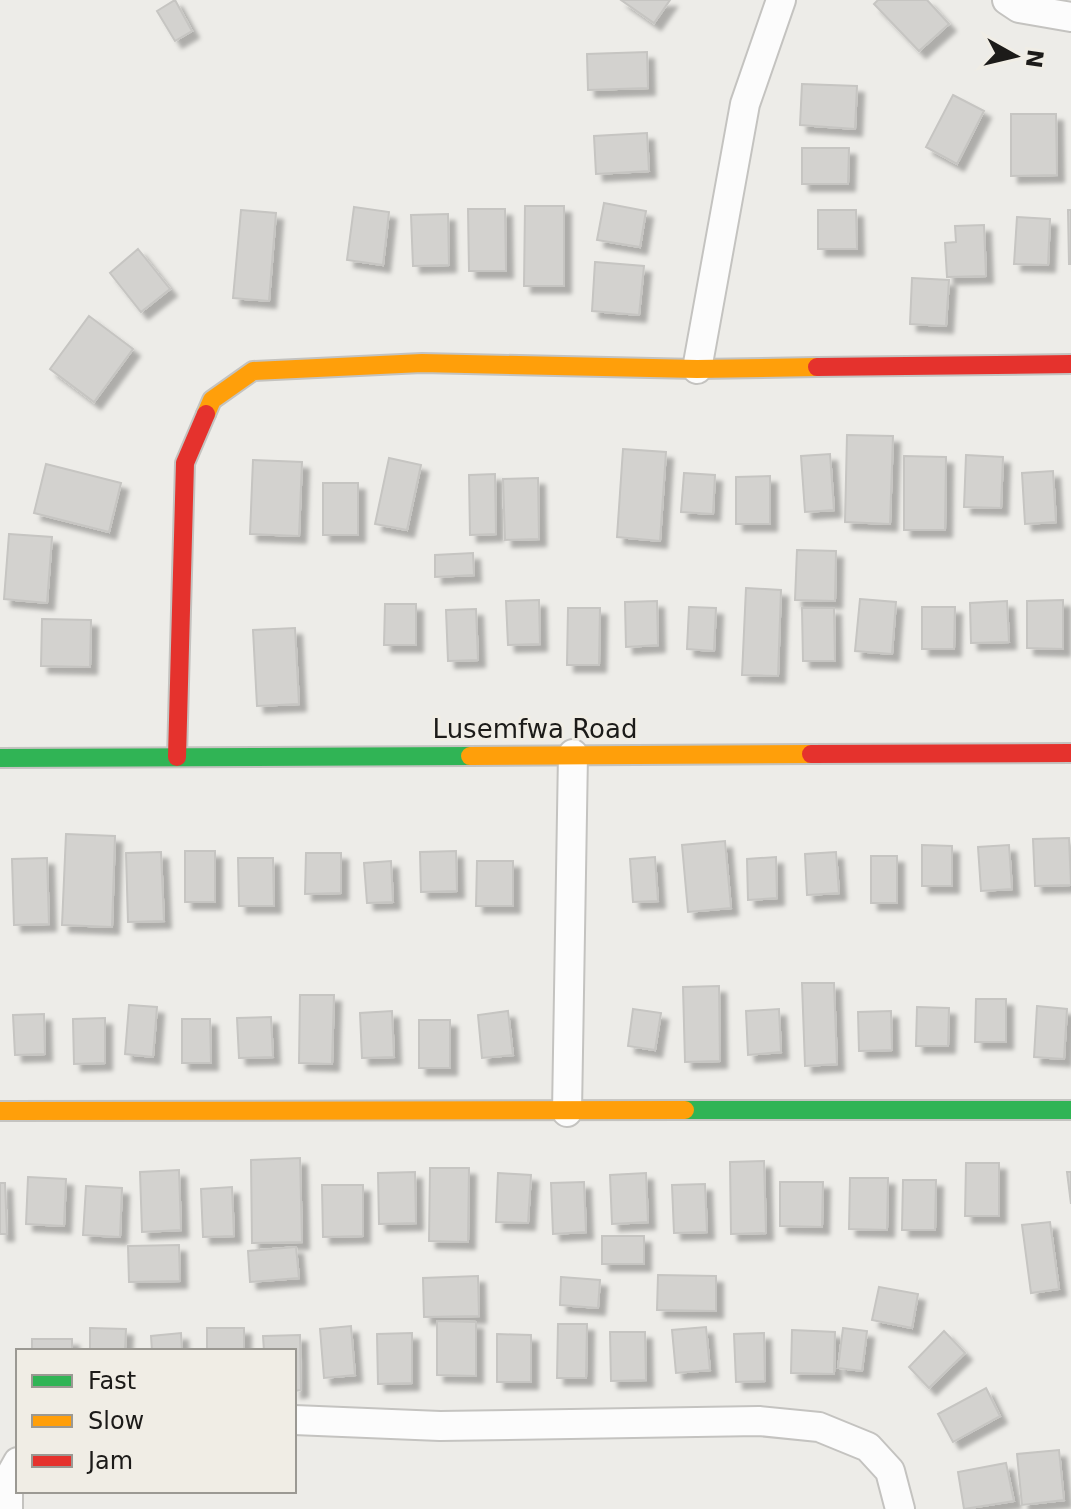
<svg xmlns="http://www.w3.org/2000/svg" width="1071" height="1509" font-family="'DejaVu Sans',sans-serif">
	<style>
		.building { fill: #d3d2cf; stroke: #c6c5c2; stroke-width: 2; filter: url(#shadow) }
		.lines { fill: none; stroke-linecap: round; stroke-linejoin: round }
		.street-casing { stroke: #c4c3c0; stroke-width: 32 }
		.fast-casing { stroke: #c4c3c0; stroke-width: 22 }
		.slow-casing { stroke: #c4c3c0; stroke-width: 22 }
		.jam-casing { stroke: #c4c3c0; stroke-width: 22 }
		.street { stroke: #fcfcfc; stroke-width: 28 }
		.fast { stroke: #30b455; stroke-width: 18 }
		.slow { stroke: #ff9f0a; stroke-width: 18 }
		.jam { stroke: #e5322d; stroke-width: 18 }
		.labels { text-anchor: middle; stroke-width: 6; stroke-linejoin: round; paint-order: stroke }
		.street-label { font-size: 26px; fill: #1c1b19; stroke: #f0ede5 }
	</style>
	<defs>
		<filter id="shadow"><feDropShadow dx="7" dy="7" stdDeviation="2" flood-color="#0004"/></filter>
	</defs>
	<rect width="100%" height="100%" fill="#edece8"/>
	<path class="building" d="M175,0L192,31L175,41L157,11Z
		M621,0H670L654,23Z
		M878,0H927L949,24L919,51L874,4Z
		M647,52L648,88L588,90L587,54Z
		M802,84L857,86L855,129L800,125Z
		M953,95L984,111L957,164L926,147Z
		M1011,114H1056L1057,175L1011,176Z
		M647,133L649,171L596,174L594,136Z
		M802,148H849L848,184H802Z
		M604,203L646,211L640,247L597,240Z
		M525,206H564V286H524Z
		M354,207L389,212L383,265L347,260Z
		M468,209H505L506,271H469Z
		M241,210L276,213L269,301L233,298Z
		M818,210H856L857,249H818Z
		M1068,210H1071V264H1069Z
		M448,214L449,265L413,266L411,215Z
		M1017,217L1050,219L1048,265L1014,264Z
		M984,225L986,276L947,277L945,243L956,242L955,226Z
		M138,249L170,289L141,312L110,273Z
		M595,262L644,266L639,315L592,311Z
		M912,278L949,280L946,326L910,324Z
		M89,316L133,349L94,402L50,369Z
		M847,435L893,436L890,524L845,522Z
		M623,449L666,452L660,541L617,537Z
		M830,454L834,510L805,512L801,456Z
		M966,455L1003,457L1001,508L964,507Z
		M904,456L946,457L945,530H904Z
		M389,458L421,465L407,530L375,524Z
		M253,460L302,462L299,536L250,534Z
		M46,464L121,483L109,532L34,513Z
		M1053,471L1056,522L1025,524L1022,473Z
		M684,473L715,475L713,514L681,512Z
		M495,474L496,534L470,535L469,475Z
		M770,476V524H736V477Z
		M538,478L539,539L505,540L503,479Z
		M323,483H358V535H323Z
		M9,534L52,537L47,603L4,599Z
		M797,550L836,551L835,601L795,600Z
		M473,553L474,575L435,577V555Z
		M746,588L781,590L778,676L742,675Z
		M860,599L896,602L892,654L855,651Z
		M539,600L540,644L508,645L506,601Z
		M1063,600V649L1027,648V601Z
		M657,601L658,645L626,647L625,602Z
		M1007,601L1009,642L971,643L970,603Z
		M385,604H416V645H384Z
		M689,607L716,608L714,651L687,649Z
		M922,607H955L954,649H922Z
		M568,608H600L599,665H567Z
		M802,608H834L835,661H803Z
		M476,609L478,660L448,661L446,610Z
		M42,619L91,620L90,667L41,666Z
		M295,628L299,704L257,706L253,630Z
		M66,834L115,836L112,927L62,925Z
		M1069,838L1071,885L1035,886L1033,839Z
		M725,841L731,908L688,912L682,845Z
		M922,845L952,846V886H922Z
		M1009,845L1012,889L981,891L978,847Z
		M185,851H215V902H185Z
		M456,851L457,891L421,892L420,852Z
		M161,852L164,921L128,922L126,853Z
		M836,852L839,893L807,895L805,854Z
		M306,853H341V893L305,894Z
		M871,856H897V903H871Z
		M655,857L658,901L633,902L630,859Z
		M776,857L777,898L748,900L747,859Z
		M47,858L49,924L14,925L12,859Z
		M238,858H273L274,906H239Z
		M391,861L393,902L367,903L364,863Z
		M477,861H513V906H476Z
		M802,983H834L837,1064L805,1066Z
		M719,986L720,1061L685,1062L683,987Z
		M300,995H334L332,1064L299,1063Z
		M976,999H1006V1042H975Z
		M129,1005L157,1007L153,1057L125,1054Z
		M1037,1006L1067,1009L1064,1059L1034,1057Z
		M917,1007L949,1008L948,1046H916Z
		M633,1009L661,1013L655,1050L628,1046Z
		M779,1009L781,1052L748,1055L746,1011Z
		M392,1011L394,1057L362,1058L360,1013Z
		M508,1011L513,1055L482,1058L478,1015Z
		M891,1011L892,1050L859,1051L858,1012Z
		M44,1014L45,1054L15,1055L13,1015Z
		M271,1017L273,1057L239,1058L237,1018Z
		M105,1018V1063L74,1064L73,1019Z
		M182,1019H210L211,1063H182Z
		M419,1020H450V1068H419Z
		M300,1158L302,1242L252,1243L251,1160Z
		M764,1161L766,1233L731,1234L730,1162Z
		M966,1163H999V1216H965Z
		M430,1168H469L468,1242L429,1241Z
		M179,1170L181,1230L142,1232L140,1172Z
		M415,1172L416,1223L379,1224L378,1173Z
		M1067,1172H1071V1204Z
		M498,1173L531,1175L528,1223L496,1222Z
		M646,1173L648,1222L612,1224L610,1175Z
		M28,1177L66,1179L64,1226L26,1224Z
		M850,1178H888L887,1230L849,1229Z
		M903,1180H936L935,1230H902Z
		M584,1182L586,1232L553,1234L551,1183Z
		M780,1182H823L822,1227L780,1226Z
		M0,1183H5L7,1234H0Z
		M705,1184L707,1232L674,1233L672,1185Z
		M322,1185H363V1236L323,1237Z
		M86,1186L122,1188L120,1237L83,1235Z
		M232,1187L234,1236L203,1237L201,1189Z
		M1050,1222L1059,1289L1031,1293L1022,1225Z
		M602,1236H644V1264H602Z
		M179,1245L180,1281L129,1282L128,1246Z
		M296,1247L299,1278L250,1282L248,1251Z
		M658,1275L716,1276V1311L657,1310Z
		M478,1276L479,1316L424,1317L423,1278Z
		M561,1277L600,1280L598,1308L560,1305Z
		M879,1287L918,1294L912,1328L872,1320Z
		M437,1321L476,1322V1376L437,1375Z
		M558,1324H587L586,1378H557Z
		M351,1326L355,1375L324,1378L320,1329Z
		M706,1327L710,1370L676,1373L672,1330Z
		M90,1328L126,1329L125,1351H90Z
		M207,1328H244V1351H207Z
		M843,1328L867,1331L862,1371L838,1368Z
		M792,1330L835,1332L834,1374L791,1373Z
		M944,1331L965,1353L929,1388L909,1367Z
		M610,1332H645L646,1380L611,1381Z
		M181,1333L182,1351H152L151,1336Z
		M412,1333V1383L378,1384L377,1334Z
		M764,1333L765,1381L736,1382L734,1334Z
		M497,1334L531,1335V1382H497Z
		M300,1335L301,1390L294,1391V1351H264L263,1336Z
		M32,1339H72V1351H32Z
		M986,1388L1000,1416L953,1442L938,1414Z
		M1059,1450L1064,1500L1022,1505L1017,1454Z
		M1006,1463L1014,1501L964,1509L958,1472Z"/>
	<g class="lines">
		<defs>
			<path id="street" d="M1007,0L1019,8L1071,17
				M697,369L745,104L781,0
				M567,1112L573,754
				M294,1420L440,1426L759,1421L819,1427L868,1447L890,1471L900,1509
				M8,1509V1480L18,1462"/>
			<path id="fast" d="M0,758L470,756
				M685,1110H1071"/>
			<path id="slow" d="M206,414L212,400L253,371L422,363L697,369L817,367
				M470,756L811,754
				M0,1111L685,1110"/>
			<path id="jam" d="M817,367L1071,364
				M811,754L1071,753
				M177,757L185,463L206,414"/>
		</defs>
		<use href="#street" class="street-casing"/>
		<use href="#fast" class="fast-casing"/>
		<use href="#slow" class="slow-casing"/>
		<use href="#jam" class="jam-casing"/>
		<use href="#street" class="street"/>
		<use href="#fast" class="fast"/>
		<use href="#slow" class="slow"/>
		<use href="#jam" class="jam"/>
	</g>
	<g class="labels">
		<g class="street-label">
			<text x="535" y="738">Lusemfwa Road</text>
		</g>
	</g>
	<rect x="16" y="1349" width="280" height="144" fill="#f0ede5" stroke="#9b9993" stroke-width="2"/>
	<rect x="32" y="1375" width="40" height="12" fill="#30b455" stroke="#9b9993" stroke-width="2"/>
	<text x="88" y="1389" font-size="24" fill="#1c1b19">Fast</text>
	<rect x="32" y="1415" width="40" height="12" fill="#ff9f0a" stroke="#9b9993" stroke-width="2"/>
	<text x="88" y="1429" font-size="24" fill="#1c1b19">Slow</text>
	<rect x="32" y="1455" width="40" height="12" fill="#e5322d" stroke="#9b9993" stroke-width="2"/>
	<text x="88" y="1469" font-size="24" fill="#1c1b19">Jam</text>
	<g transform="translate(1015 56) rotate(98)" stroke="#f0ede5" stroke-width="6" paint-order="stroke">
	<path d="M0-6L14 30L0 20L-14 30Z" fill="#1c1b19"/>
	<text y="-12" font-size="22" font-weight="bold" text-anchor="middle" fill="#1c1b19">N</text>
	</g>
</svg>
